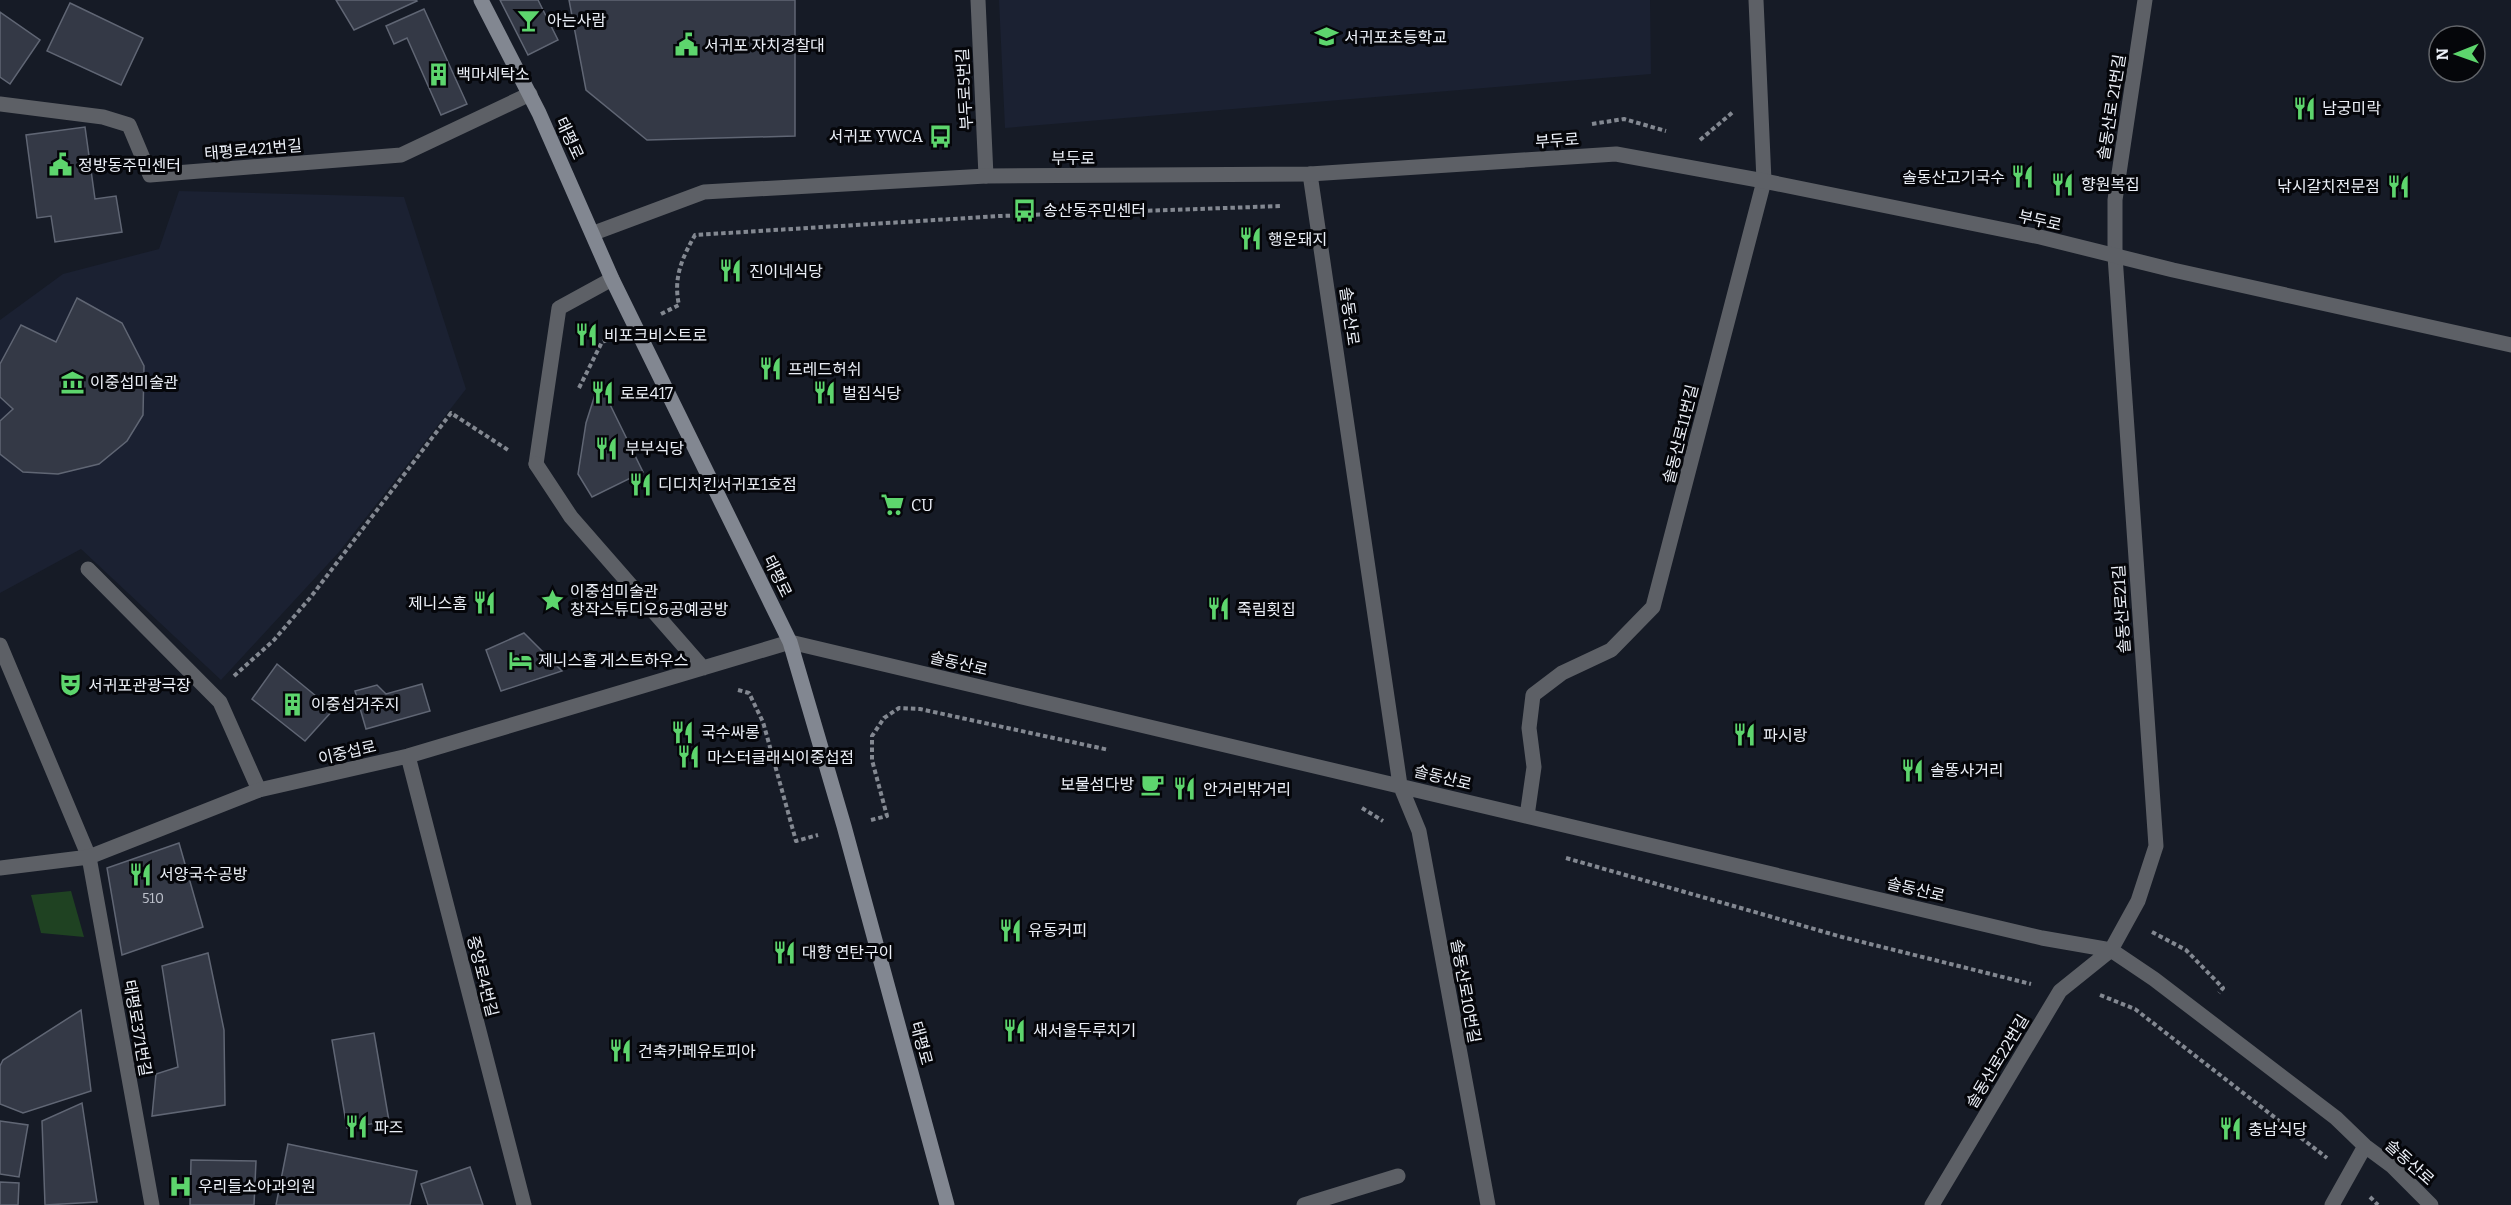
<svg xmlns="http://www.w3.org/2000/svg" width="2511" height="1205" font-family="Bitter,'Noto Sans KR',serif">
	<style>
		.built { fill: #1b2132 }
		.green { fill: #1f4222 }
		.building { fill: #343946; stroke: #606674; stroke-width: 1.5 }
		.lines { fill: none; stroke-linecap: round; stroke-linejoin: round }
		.path { stroke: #838891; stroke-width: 4; stroke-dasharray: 4.5 3; stroke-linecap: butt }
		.service { stroke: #5d6066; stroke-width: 15 }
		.minor { stroke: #5d6066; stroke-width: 15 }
		.tertiary { stroke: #5d6066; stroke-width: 15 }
		.secondary { stroke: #828791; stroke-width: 15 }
		.labels { text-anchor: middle; stroke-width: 6; stroke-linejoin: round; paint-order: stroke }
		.number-label { font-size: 14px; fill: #bec2cc }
		.poi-label { font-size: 16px; fill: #ecf0f8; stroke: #05060a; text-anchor: start }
		.street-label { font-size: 16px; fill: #ecf0f8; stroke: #05060a }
	</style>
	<rect width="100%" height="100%" fill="#161b26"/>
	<path class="built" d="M999,0H1650L1651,74L1005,128Z
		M179,191L404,197L466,389L339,552L221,680L81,549L0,593V320L63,274L159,249Z"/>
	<path class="green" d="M71,891L84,937L41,933L31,895Z"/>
	<path class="building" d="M336,0H416L417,1L354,30Z
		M500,0H538L558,40L528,55Z
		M569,0H795V136L647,140L586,90Z
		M70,3L143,38L121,85L47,51Z
		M424,9L467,104L441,115L407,38L394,44L386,26Z
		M0,12L40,40L10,84L0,77Z
		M85,127L95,199L116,196L122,232L55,242L51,216L37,218L26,135Z
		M77,298L122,323L144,366L143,415L127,441L99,464L58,474L23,472L0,454V421L13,409L0,397V364L21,325L56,342Z
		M599,382L643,472L592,497L578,474L586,423Z
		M524,633L562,671L501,691L486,650Z
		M277,664L333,710L305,741L252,699Z
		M422,684L430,711L366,729L355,691L377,685L386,694Z
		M179,843L203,927L122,955L107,868Z
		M208,953L224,1030L225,1105L152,1116L156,1074L178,1067L162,966Z
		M81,1010L91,1091L23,1113L0,1104V1066L3,1060Z
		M374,1033L389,1121L347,1128L332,1040Z
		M82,1103L97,1202L45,1205L42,1121Z
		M0,1121L28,1125L19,1177L0,1174Z
		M288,1144L417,1171L410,1205H276Z
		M191,1160L256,1161L254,1205H190Z
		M470,1167L483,1205H428L421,1184Z
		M0,1182L19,1183L18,1205H0Z"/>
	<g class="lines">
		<path class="path" d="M1592,124L1624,119L1666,131
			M1700,140L1733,112
			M661,314L679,305C673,278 682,258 695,235L1000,216L1282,206
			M579,388L602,342L611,338
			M234,676L274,640L310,598L451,413L508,450
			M738,690L749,693L763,722L796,841L818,835
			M1362,808L1383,821
			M871,820L887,816L872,760V736L884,718L899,708L920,709L1109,750
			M1566,858L1842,937L2031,984
			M2152,932L2186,950L2223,988L2219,993
			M2100,995L2135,1009L2327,1158
			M2370,1197L2378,1205"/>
		<path class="service" d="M536,464L559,308L612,279
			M88,569L220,702L259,790
			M0,645L89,857"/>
		<path class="minor" d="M978,0L986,176
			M0,104L103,117L129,125L150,175L401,155L530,94
			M1310,174L1400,785L1419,831L1488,1205
			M536,464L571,517L703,668
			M408,756L524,1205
			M1527,816L1534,767L1529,728L1533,695L1562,673L1611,650L1653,607L1764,181L1756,0
			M89,857L152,1205
			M0,868L89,857L259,790L408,756L790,642L2042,938L2111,950L2154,979L2336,1118L2365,1146L2392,1166L2431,1205
			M1304,1205L1398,1176
			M1932,1205L2060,991L2111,950L2138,901L2156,846L2115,256V200L2145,0
			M2332,1205L2365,1146"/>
		<path class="tertiary" d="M594,233L704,192L986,176L1310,174L1616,154L1764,181L2040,237L2173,270L2511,345"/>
		<path class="secondary" d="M481,0L539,113L612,279L790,642L844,826L947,1205"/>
	</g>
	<defs>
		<symbol id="bar-bare" viewBox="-9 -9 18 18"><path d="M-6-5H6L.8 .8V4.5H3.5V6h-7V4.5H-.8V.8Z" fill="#5dd56d" stroke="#05060a" stroke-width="2.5" paint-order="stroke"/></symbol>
		<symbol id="school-bare" viewBox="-9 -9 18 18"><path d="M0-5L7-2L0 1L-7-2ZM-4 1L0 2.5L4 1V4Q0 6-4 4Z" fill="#5dd56d" stroke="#05060a" stroke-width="2.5" paint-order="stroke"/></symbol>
		<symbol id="civic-bare" viewBox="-9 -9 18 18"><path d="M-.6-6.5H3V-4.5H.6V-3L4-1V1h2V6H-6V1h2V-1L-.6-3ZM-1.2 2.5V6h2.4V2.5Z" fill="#5dd56d" stroke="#05060a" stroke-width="2.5" paint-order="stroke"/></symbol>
		<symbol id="building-bare" viewBox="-9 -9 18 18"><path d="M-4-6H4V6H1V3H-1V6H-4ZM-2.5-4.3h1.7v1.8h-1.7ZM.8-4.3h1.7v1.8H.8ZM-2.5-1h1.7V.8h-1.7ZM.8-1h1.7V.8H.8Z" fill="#5dd56d" stroke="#05060a" stroke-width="2.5" paint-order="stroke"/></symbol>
		<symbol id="restaurant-bare" viewBox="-9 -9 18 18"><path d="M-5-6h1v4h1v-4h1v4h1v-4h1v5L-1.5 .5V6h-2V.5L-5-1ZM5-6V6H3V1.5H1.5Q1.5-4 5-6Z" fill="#5dd56d" stroke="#05060a" stroke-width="2.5" paint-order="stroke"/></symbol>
		<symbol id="bus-bare" viewBox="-9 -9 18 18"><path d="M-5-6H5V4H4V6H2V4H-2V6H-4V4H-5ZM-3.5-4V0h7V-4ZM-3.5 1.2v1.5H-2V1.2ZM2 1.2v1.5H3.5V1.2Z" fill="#5dd56d" stroke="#05060a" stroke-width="2.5" paint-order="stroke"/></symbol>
		<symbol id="museum-bare" viewBox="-9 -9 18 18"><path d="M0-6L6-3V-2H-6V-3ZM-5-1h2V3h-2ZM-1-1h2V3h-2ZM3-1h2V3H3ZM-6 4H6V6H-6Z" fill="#5dd56d" stroke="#05060a" stroke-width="2.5" paint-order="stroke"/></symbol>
		<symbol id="supermarket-bare" viewBox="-9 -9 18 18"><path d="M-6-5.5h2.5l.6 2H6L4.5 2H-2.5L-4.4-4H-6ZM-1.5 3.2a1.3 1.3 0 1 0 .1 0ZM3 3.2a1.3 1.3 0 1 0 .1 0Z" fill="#5dd56d" stroke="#05060a" stroke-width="2.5" paint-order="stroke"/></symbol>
		<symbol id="sight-bare" viewBox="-9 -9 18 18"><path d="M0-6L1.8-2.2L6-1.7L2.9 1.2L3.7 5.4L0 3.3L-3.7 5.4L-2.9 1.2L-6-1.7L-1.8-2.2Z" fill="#5dd56d" stroke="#05060a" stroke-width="2.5" paint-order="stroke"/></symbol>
		<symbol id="hotel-bare" viewBox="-9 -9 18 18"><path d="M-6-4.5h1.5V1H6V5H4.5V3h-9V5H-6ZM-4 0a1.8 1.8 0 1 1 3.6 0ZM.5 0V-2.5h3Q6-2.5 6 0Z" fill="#5dd56d" stroke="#05060a" stroke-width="2.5" paint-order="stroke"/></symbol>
		<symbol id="theatre-bare" viewBox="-9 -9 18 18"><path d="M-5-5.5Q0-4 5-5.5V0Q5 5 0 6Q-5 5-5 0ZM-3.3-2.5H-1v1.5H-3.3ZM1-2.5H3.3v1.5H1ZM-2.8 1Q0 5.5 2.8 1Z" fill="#5dd56d" stroke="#05060a" stroke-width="2.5" paint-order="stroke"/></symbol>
		<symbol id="cafe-bare" viewBox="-9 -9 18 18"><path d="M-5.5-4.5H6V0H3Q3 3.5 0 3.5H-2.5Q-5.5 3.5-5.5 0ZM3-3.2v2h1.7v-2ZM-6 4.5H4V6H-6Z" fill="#5dd56d" stroke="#05060a" stroke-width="2.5" paint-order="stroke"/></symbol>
		<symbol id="hospital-bare" viewBox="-9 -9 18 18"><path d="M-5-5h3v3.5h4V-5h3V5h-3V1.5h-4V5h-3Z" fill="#5dd56d" stroke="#05060a" stroke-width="2.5" paint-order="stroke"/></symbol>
	</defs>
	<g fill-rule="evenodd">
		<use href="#bar-bare" x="512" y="4" width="33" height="33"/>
		<use href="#school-bare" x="1310" y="20" width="33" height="33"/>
		<use href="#civic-bare" x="670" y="28" width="33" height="33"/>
		<use href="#building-bare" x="422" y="58" width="33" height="33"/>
		<use href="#restaurant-bare" x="2288" y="92" width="33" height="33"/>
		<use href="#bus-bare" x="924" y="120" width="33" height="33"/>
		<use href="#civic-bare" x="44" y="148" width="33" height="33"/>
		<use href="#restaurant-bare" x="2006" y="160" width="33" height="33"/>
		<use href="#restaurant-bare" x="2046" y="168" width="33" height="33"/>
		<use href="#restaurant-bare" x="2382" y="170" width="33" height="33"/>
		<use href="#bus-bare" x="1008" y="194" width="33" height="33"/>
		<use href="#restaurant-bare" x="1234" y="222" width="33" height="33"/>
		<use href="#restaurant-bare" x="714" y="254" width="33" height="33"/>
		<use href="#restaurant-bare" x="570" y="318" width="33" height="33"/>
		<use href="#restaurant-bare" x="754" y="352" width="33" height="33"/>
		<use href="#museum-bare" x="56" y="366" width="33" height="33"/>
		<use href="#restaurant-bare" x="586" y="376" width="33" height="33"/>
		<use href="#restaurant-bare" x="808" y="376" width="33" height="33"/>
		<use href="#restaurant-bare" x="590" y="432" width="33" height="33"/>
		<use href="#restaurant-bare" x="624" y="468" width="33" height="33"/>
		<use href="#supermarket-bare" x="876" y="488" width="33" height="33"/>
		<use href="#sight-bare" x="536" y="584" width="33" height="33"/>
		<use href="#restaurant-bare" x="468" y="586" width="33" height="33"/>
		<use href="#restaurant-bare" x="1202" y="592" width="33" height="33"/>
		<use href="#hotel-bare" x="504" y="644" width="33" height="33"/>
		<use href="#theatre-bare" x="54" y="668" width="33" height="33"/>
		<use href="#building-bare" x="276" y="688" width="33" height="33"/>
		<use href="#restaurant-bare" x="666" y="716" width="33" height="33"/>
		<use href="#restaurant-bare" x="1728" y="718" width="33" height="33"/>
		<use href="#restaurant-bare" x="672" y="740" width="33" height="33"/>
		<use href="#restaurant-bare" x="1896" y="754" width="33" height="33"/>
		<use href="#cafe-bare" x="1136" y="768" width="33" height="33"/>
		<use href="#restaurant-bare" x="1168" y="772" width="33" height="33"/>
		<use href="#restaurant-bare" x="124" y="858" width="33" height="33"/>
		<use href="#restaurant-bare" x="994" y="914" width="33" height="33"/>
		<use href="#restaurant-bare" x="768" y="936" width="33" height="33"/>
		<use href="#restaurant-bare" x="998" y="1014" width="33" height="33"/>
		<use href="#restaurant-bare" x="604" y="1034" width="33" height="33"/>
		<use href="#restaurant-bare" x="340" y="1110" width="33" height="33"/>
		<use href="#restaurant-bare" x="2214" y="1112" width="33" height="33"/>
		<use href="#hospital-bare" x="164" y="1170" width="33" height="33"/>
	</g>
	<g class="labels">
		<g class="number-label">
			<text x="153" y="903">510</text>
		</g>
		<g class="poi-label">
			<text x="547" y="26">아는사람</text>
			<text x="1344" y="43">서귀포초등학교</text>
			<text x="704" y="51">서귀포 자치경찰대</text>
			<text x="456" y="80">백마세탁소</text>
			<text x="2322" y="114">남궁미락</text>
			<text x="923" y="142" text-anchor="end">서귀포 YWCA</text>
			<text x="78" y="171">정방동주민센터</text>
			<text x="2005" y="183" text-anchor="end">솔동산고기국수</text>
			<text x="2081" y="190">향원복집</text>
			<text x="2380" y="192" text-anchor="end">낚시갈치전문점</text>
			<text x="1043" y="216">송산동주민센터</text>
			<text x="1268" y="245">행운돼지</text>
			<text x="749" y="277">진이네식당</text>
			<text x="604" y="341">비포크비스트로</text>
			<text x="788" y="375">프레드허쉬</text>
			<text x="90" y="388">이중섭미술관</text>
			<text x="620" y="399">로로417</text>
			<text x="842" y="399">벌집식당</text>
			<text x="625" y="454">부부식당</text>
			<text x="658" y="490">디디치킨서귀포1호점</text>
			<text x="911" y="511">CU</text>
			<text x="570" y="597">이중섭미술관<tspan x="570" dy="18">창작스튜디오&amp;공예공방</tspan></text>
			<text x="467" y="609" text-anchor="end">제니스홈</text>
			<text x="1237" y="615">죽림횟집</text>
			<text x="538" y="666">제니스홀 게스트하우스</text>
			<text x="88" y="691">서귀포관광극장</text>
			<text x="311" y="710">이중섭거주지</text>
			<text x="701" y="738">국수싸롱</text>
			<text x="1763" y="741">파시랑</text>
			<text x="707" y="763">마스터클래식이중섭점</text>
			<text x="1930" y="776">솔똥사거리</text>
			<text x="1134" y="790" text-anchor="end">보물섬다방</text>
			<text x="1203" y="795">안거리밖거리</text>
			<text x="159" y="880">서양국수공방</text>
			<text x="1028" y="936">유동커피</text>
			<text x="802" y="958">대향 연탄구이</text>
			<text x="1033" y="1036">새서울두루치기</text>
			<text x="638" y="1057">건축카페유토피아</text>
			<text x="374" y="1133">파즈</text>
			<text x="2248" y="1135">충남식당</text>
			<text x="198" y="1192">우리들소아과의원</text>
		</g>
		<g class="street-label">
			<text transform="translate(964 89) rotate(-93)" y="6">부두로5번길</text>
			<text transform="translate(2111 107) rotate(-81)" y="6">솔동산로 21번길</text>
			<text transform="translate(570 138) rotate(65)" y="6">태평로</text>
			<text transform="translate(1557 140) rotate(-4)" y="6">부두로</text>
			<text transform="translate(253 149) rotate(-5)" y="6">태평로421번길</text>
			<text x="1073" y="164">부두로</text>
			<text transform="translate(2040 220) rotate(13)" y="6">부두로</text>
			<text transform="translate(1350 316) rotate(82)" y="6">솔동산로</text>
			<text transform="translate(1680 434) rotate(-76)" y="6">솔동산로11번길</text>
			<text transform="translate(778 576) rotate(64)" y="6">태평로</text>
			<text transform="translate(2121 609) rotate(-94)" y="6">솔동산로21길</text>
			<text transform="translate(959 663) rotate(13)" y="6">솔동산로</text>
			<text transform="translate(347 752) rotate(-13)" y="6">이중섭로</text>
			<text transform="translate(1443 777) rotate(14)" y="6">솔동산로</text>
			<text transform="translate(1916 889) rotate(13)" y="6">솔동산로</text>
			<text transform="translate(483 976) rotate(76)" y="6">중앙로4번길</text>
			<text transform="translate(1466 991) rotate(80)" y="6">솔동산로10번길</text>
			<text transform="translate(138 1028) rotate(80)" y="6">태평로371번길</text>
			<text transform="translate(922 1043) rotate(75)" y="6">태평로</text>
			<text transform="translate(1997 1061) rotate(-59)" y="6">솔동산로22번길</text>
			<text transform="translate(2410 1162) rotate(42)" y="6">솔동산로</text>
		</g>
	</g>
	<g transform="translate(2457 54) rotate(269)"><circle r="28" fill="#05060a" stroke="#616469" stroke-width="1.5"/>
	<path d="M0-4.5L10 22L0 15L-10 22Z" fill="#5dd56d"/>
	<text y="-9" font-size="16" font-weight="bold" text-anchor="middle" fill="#ecf0f8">N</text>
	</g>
</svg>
